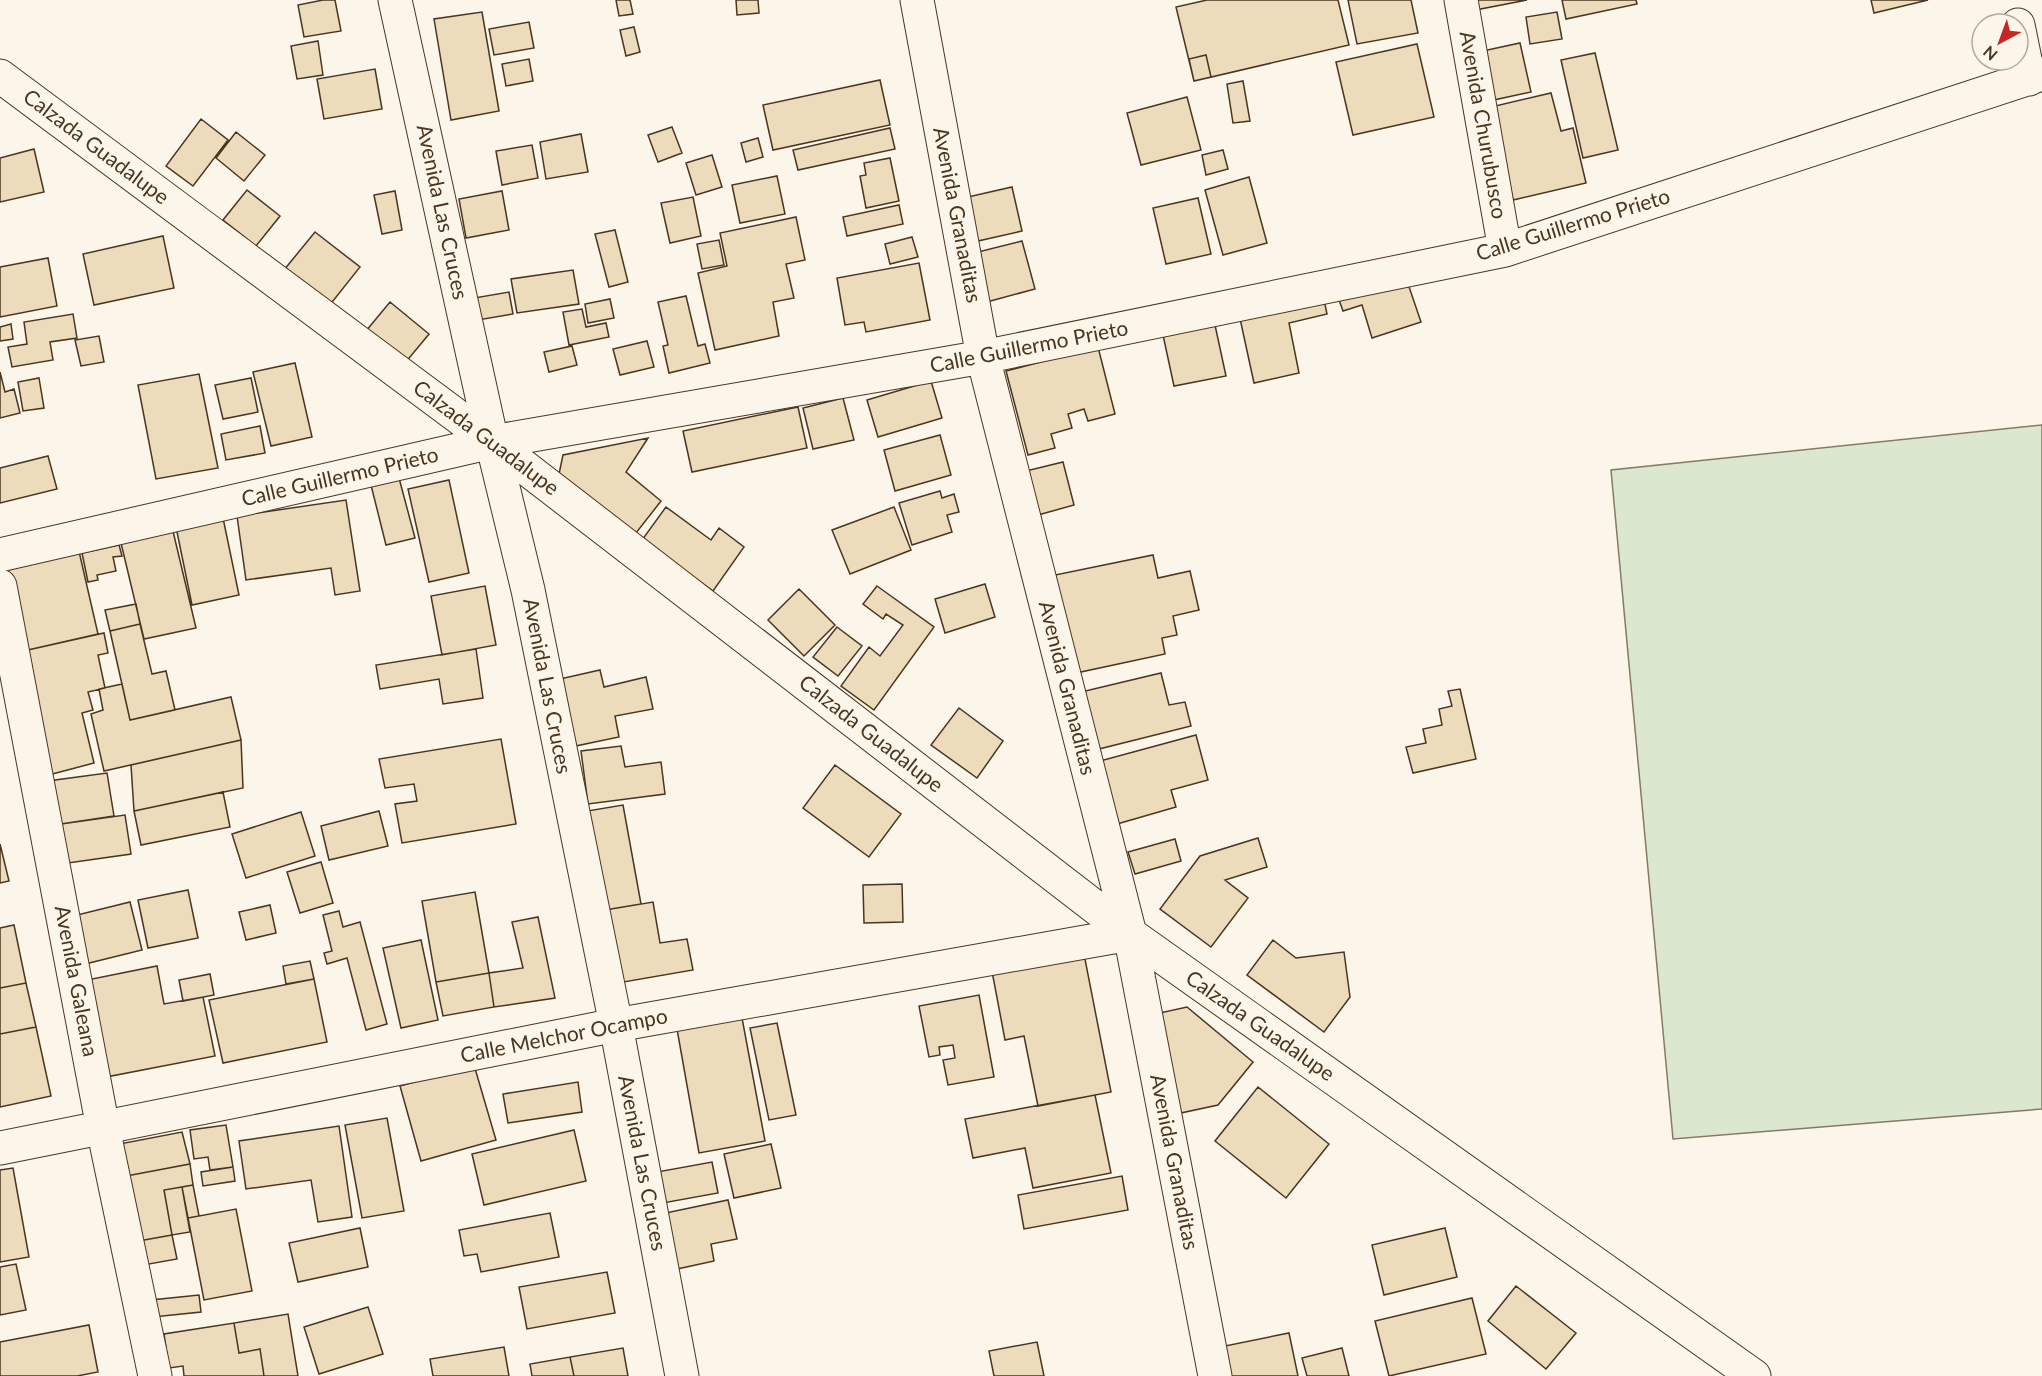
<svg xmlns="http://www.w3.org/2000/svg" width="2042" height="1376" font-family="Lato,sans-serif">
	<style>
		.green { fill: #dce7d0; stroke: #887966; stroke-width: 1.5 }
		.building { fill: #ecdcbc; stroke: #4a3520; stroke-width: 1.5 }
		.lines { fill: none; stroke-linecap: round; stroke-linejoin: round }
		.street-casing { stroke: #4a3520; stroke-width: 35 }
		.secondary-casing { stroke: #4a3520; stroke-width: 35 }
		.street { stroke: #fbf6e9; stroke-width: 33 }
		.secondary { stroke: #fbf6e9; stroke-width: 33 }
		.labels { text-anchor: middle; stroke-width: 4.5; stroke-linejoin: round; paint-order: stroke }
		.street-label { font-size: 21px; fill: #4a3520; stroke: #fbf6e9 }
	</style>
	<rect width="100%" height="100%" fill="#fbf6e9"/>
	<path class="green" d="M2042,425V1109L1673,1139L1611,470Z"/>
	<path class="building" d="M323,0H335L341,31L304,37L298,5Z
		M616,0H630L633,14L619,16Z
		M736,0H758L759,13L737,15Z
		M1207,0H1338L1349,45L1194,81L1176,7Z
		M1348,0H1411L1418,33L1357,44Z
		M1468,0H1527L1470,11Z
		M1562,0H1636L1637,4L1566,19Z
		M1871,0H1928L1874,13Z
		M482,12L499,111L451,120L434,19Z
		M1557,12L1562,39L1530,44L1526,17Z
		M529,22L534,48L494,55L489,29Z
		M634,27L640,52L626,56L620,30Z
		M318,41L323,75L297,79L291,46Z
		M1520,43L1531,92L1489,101L1478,52Z
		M1417,44L1434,117L1353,135L1336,62Z
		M1595,53L1618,150L1583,158L1561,60Z
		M1206,55L1211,77L1194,81L1189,59Z
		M529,59L533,81L506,86L502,64Z
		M375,69L382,109L324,119L317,79Z
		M880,80L890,125L773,150L763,105Z
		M1243,81L1250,121L1233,123L1227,84Z
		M1551,93L1561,131L1573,128L1586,183L1513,200L1491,107Z
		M1187,97L1201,150L1141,165L1127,113Z
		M201,119L228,140L193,186L166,166Z
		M672,127L682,153L658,162L648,135Z
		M890,128L895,149L798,170L793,150Z
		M236,132L265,155L244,181L216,158Z
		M581,134L588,172L546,179L540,142Z
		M758,138L763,157L746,162L741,143Z
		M532,145L538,178L502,185L496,151Z
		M34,149L44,192L0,202V158Z
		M1223,150L1228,169L1206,175L1202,155Z
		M712,155L722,187L696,195L686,163Z
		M890,158L899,201L866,208L860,176L866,175L864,163Z
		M777,176L785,214L740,223L732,185Z
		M1249,177L1267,243L1223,255L1205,190Z
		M1012,187L1022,231L969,243L959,199Z
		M247,190L280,216L256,246L223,220Z
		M395,191L402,230L382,234L374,195Z
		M502,191L509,230L466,238L459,199Z
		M693,197L701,236L670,243L661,203Z
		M1198,198L1211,254L1166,264L1153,208Z
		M899,205L903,224L847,236L843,217Z
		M796,217L805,260L786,264L794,298L773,302L779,336L715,350L698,273L727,266L720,233Z
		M615,230L628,282L609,287L595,234Z
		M315,232L360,267L329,306L284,270Z
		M163,236L174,288L94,305L83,254Z
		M912,237L918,257L890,264L885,244Z
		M719,240L724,265L702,269L697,244Z
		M1022,241L1035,289L983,303L970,254Z
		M48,258L57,306L0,317V267Z
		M919,263L930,320L866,332L864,322L845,325L837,278Z
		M573,270L579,304L517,313L511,279Z
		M1404,272L1421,322L1372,338L1362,305L1343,311L1337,294Z
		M509,292L513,314L478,320L474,298Z
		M1323,295L1327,314L1289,323L1299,373L1254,383L1239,314Z
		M686,296L698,346L705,344L710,363L669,373L663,346L668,345L658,302Z
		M610,299L614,318L588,323L585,304Z
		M390,302L429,334L405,363L366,331Z
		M582,309L586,327L606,323L609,337L569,345L563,312Z
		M73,314L77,338L50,342L53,360L12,367L8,347L27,344L24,322Z
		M11,324L13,339L0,341V327Z
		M1215,325L1226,376L1174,386L1163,335Z
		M99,336L104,362L81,366L75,340Z
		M647,341L654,367L620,375L613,349Z
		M572,346L577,365L549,372L544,352Z
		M1098,347L1115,414L1088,421L1084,409L1068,414L1072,428L1051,434L1055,448L1028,455L1006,371Z
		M295,363L312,437L271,446L253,372Z
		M0,372L5,392L14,389L20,413L0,418Z
		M199,374L218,468L156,479L138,385Z
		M39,378L44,408L23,411L18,382Z
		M251,378L258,412L223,419L215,385Z
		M931,381L942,418L878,437L867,400Z
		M843,398L854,440L813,449L803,408Z
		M798,407L807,448L692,472L683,431Z
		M260,426L265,453L226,460L221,434Z
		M940,435L951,475L895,491L884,450Z
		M648,438L626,472L661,501L636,533L559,474L563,455Z
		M48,456L57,489L0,503V468Z
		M1063,462L1074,505L1038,515L1026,471Z
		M399,478L415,538L386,545L371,485Z
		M449,480L469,573L429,582L408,489Z
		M940,491L942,498L954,494L959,512L947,515L952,532L912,545L899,503Z
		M346,500L360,591L335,595L331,568L246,580L237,516Z
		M666,507L711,540L719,528L744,547L713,591L642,540Z
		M894,507L911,550L850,574L832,530Z
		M223,518L239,595L192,605L176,527Z
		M172,527L196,628L144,639L120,539Z
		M119,545L122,556L113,557L116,571L97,575L98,580L88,582L82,553Z
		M78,547L98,634L19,652L0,570Z
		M1153,555L1158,578L1190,571L1199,610L1173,616L1177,635L1162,638L1165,654L1076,673L1055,575Z
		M985,584L995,617L945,633L935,599Z
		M485,586L496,645L442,655L431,596Z
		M877,586L934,627L874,710L841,686L869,647L880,656L903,625L886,614L883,619L863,604Z
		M799,589L835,625L804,656L768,620Z
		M136,604L140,624L110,631L105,610Z
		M140,624L152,674L166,671L175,710L130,720L110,631Z
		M837,627L862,646L838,676L813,657Z
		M104,633L108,653L98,655L105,688L88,692L93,710L82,713L94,763L41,777L19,652Z
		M476,649L483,698L443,704L439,679L380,689L376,665Z
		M600,670L604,687L646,677L653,709L615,716L619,737L566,748L551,681Z
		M1161,673L1169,705L1185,702L1191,726L1095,750L1081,692Z
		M122,684L130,720L231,697L241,740L104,771L91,714L103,710L99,689Z
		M1460,689L1476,759L1413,773L1406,747L1426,743L1423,729L1442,725L1439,709L1452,706L1448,691Z
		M959,708L1003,741L977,778L931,745Z
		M1196,735L1208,780L1171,790L1176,807L1117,824L1100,761Z
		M501,739L516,824L402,843L395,804L417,801L414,784L385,788L379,759Z
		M241,740L243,788L134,811L131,765Z
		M621,746L625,767L661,762L665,794L588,804L581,751Z
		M835,765L901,814L869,857L803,808Z
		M107,773L114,816L54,825L48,781Z
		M223,792L230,827L141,845L134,811Z
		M623,805L641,904L605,910L587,811Z
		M379,811L388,846L329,860L321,826Z
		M301,812L315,856L246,878L232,834Z
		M125,815L131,854L61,864L54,825Z
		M1258,838L1267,867L1225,880L1248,898L1211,947L1160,909L1200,856Z
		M1175,839L1181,861L1135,874L1128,852Z
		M0,844L9,881L0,883Z
		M321,862L333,903L300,913L287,872Z
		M902,884L903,922L864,923L863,885Z
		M188,890L198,938L148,948L138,900Z
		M475,892L489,973L436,982L422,901Z
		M130,902L142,950L81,965L69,917Z
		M653,902L660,943L687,939L693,970L618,983L605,910Z
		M270,905L276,933L246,940L239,912Z
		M339,911L343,927L360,922L387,1024L366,1030L347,958L327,964L324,953L332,951L323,915Z
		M538,917L555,998L494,1007L489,973L523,968L512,922Z
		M14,925L26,983L0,988V928Z
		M421,940L438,1020L401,1028L383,948Z
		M1273,940L1296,958L1344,952L1350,997L1324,1032L1247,975Z
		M1083,949L1111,1092L1038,1106L1024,1036L1005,1040L991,966Z
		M310,961L314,979L286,984L283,966Z
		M157,966L164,1004L203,997L215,1056L106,1077L87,980Z
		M489,973L494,1007L443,1016L436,982Z
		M210,974L214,995L183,1001L179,980Z
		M314,979L327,1042L223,1063L209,1000Z
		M26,983L36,1027L0,1034V988Z
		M979,995L994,1077L948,1085L943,1060L955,1058L953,1045L939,1047L940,1055L929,1057L919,1006Z
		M1187,1007L1253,1062L1218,1105L1176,1114L1155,1014Z
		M742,1018L765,1141L699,1153L677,1029Z
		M777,1023L796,1115L769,1120L750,1028Z
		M36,1027L51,1096L0,1107V1034Z
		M474,1065L496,1140L421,1161L400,1086Z
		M578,1082L582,1112L508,1123L503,1094Z
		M1258,1087L1329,1144L1286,1198L1215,1141Z
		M1095,1095L1111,1173L1033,1188L1025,1148L973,1158L965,1119Z
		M387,1118L404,1211L362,1218L345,1125Z
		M226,1125L233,1167L210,1170L208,1157L194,1159L190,1130Z
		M339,1126L352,1217L318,1222L311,1180L246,1189L239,1141Z
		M574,1130L586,1181L484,1205L472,1154Z
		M182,1132L190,1164L121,1177L114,1145Z
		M771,1144L781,1188L734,1198L724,1154Z
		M712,1162L718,1193L652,1205L646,1174Z
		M190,1164L193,1185L164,1190L172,1235L133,1242L121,1177Z
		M233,1167L235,1181L203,1186L201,1172Z
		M13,1168L29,1257L0,1262V1170Z
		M1122,1176L1128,1210L1024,1229L1018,1195Z
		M193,1185L199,1216L188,1218L182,1187Z
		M182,1187L190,1232L172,1235L164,1190Z
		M728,1200L737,1239L711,1244L714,1261L668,1271L656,1215Z
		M236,1209L252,1291L204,1300L188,1218Z
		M550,1213L559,1257L481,1272L477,1254L464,1256L459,1230Z
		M360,1228L368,1267L298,1282L289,1243Z
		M1445,1228L1457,1277L1384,1295L1372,1245Z
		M172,1235L177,1259L138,1266L133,1242Z
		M16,1264L26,1310L0,1315V1267Z
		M607,1272L615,1313L527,1329L519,1287Z
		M1516,1286L1576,1333L1546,1369L1488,1321Z
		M199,1295L201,1312L153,1317L151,1300Z
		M1472,1298L1486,1354L1389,1376L1375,1321Z
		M368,1307L383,1354L319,1374L304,1327Z
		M288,1314L298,1376H264L260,1349L239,1353L234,1323Z
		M234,1323L239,1353L260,1349L264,1376H184L183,1366L169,1368L164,1334Z
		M89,1325L98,1372L77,1376H0V1342Z
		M1289,1333L1298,1376H1221L1215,1348Z
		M1037,1342L1044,1376H994L989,1351Z
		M504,1347L509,1376H433L430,1359Z
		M623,1348L628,1376H574L570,1357Z
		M1342,1348L1349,1376H1307L1302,1358Z
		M570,1357L574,1376H532L530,1364Z"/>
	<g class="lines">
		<defs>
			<path id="street" d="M917,0L983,357L1130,934L1215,1376
				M1461,0L1505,250
				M2018,25L2029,79
				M0,76L492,442L1130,934L1754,1376
				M0,555L492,442L983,357L1505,250L2042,74
				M0,586L103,1128L155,1376
				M0,1148L616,1025L1130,934"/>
			<path id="secondary" d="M395,0L492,442L528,590L616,1025L682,1376"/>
		</defs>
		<use href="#street" class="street-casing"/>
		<use href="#secondary" class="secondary-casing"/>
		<use href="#street" class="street"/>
		<use href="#secondary" class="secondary"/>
	</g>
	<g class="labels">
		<g class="street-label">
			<text transform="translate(1483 125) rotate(80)" y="7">Avenida Churubusco</text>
			<text transform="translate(96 147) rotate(37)" y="7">Calzada Guadalupe</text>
			<text transform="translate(442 212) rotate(78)" y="7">Avenida Las Cruces</text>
			<text transform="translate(957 215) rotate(79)" y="7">Avenida Granaditas</text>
			<text transform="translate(1573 225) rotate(-17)" y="7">Calle Guillermo Prieto</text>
			<text transform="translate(1029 347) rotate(-11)" y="7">Calle Guillermo Prieto</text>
			<text transform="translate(486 438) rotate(37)" y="7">Calzada Guadalupe</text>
			<text transform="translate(340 477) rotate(-13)" y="7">Calle Guillermo Prieto</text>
			<text transform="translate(547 686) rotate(79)" y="7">Avenida Las Cruces</text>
			<text transform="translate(1067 688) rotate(76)" y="7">Avenida Granaditas</text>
			<text transform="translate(871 734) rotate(38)" y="7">Calzada Guadalupe</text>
			<text transform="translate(76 981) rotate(79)" y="7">Avenida Galeana</text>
			<text transform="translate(1260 1026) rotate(35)" y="7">Calzada Guadalupe</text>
			<text transform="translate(564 1036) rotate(-11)" y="7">Calle Melchor Ocampo</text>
			<text transform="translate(1174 1162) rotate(79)" y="7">Avenida Granaditas</text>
			<text transform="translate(642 1163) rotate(79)" y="7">Avenida Las Cruces</text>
		</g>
	</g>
	<g transform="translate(2000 42) rotate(221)"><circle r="28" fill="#fbf6e9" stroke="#b4a999" stroke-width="1.5"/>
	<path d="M0-4.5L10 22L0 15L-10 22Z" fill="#c62828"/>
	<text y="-9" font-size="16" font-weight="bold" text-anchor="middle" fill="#4a3520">N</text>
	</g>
</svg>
